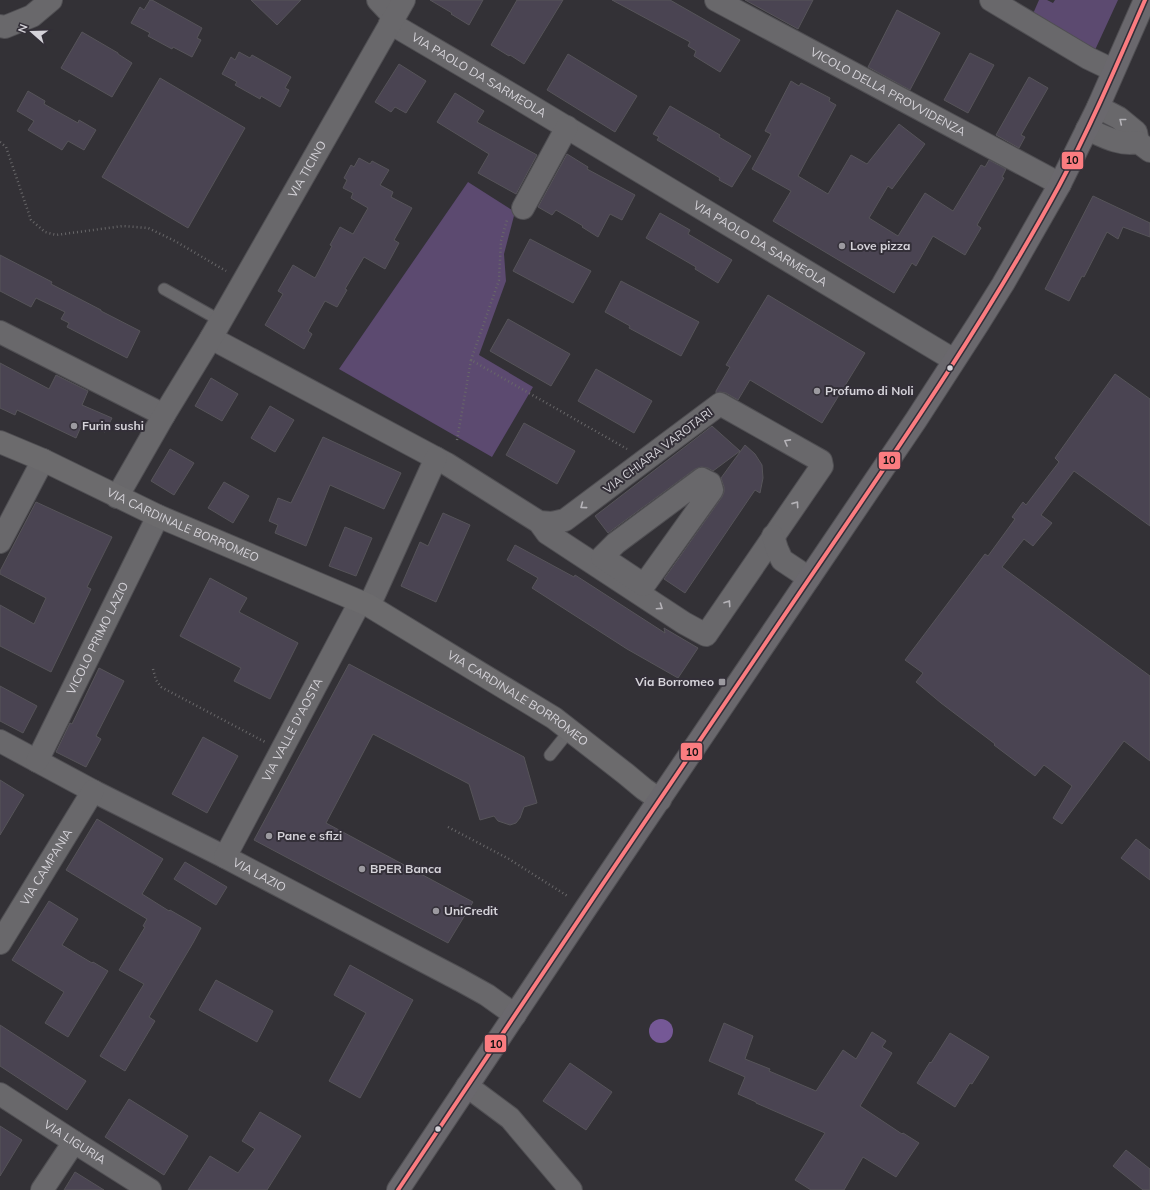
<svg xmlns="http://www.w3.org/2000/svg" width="1150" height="1190" font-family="Mulish,sans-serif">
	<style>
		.green { fill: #5c4a70 }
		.water { fill: #755896 }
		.building { fill: #4a4452; stroke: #565459 }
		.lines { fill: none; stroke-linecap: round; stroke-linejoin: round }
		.lane-casing { stroke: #504f53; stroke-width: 13 }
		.street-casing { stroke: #504f53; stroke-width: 24 }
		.secondary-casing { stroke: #504f53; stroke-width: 24 }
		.primary-casing { stroke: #504f53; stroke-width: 24 }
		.path { stroke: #686769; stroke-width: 2.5; stroke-dasharray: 1 3; stroke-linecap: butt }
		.lane { stroke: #69686b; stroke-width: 11 }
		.street { stroke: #69686b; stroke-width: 22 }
		.secondary { stroke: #6c6b6d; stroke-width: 22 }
		.primary { stroke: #6a686d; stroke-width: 22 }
		.bus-1-casing { stroke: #332f38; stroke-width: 7 }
		.bus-1 { stroke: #fb7c80; stroke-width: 4 }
		.oneway { stroke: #b5b3b8 }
		.poi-dot { fill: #9c9aa0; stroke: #332f38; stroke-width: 1.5 }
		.bus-dot { fill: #d5d3d9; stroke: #332f38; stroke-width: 1.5 }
		.labels { text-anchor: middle; stroke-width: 4; stroke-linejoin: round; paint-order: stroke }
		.street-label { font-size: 12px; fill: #d5d3d9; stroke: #332f38 }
		.poi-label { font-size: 12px; font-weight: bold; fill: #d5d3d9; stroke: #332f38; text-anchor: start }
		.line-badge { stroke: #332f38; stroke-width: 1.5 }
		.pale-badge-label { font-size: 11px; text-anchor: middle; font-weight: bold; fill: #111 }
	</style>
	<rect width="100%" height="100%" fill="#333136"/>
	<path class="green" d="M1039,0H1047L1053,3L1055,0H1118L1095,50L1032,16Z
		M468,182L515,212L504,254L506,281L479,355L533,387L492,457L339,369Z"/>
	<path class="water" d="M649 1031a12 12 0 1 1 24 0a12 12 0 1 1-24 0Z"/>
	<path class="building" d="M150,0H152L202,28L197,38L201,40L192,57L173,47L172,49L148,36L150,33L131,23L140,7L144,10Z
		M251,0H301L277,25Z
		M430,0H483L469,25L451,14L452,13Z
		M517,0H563L524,64L510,55L509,56L491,45Z
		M612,0H670L740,40L720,72L694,56L696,51L688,46L690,42Z
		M745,0H813L798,29Z
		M897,10L940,33L910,90L868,67Z
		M82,32L118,53V54L132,63L112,97L61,68Z
		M239,52L250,58L252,55L291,77L285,88L289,90L280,107L261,96L260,99L235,85L237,82L222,74L231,57L235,60Z
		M970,53L994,65L968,113L944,100Z
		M568,54L637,96L615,132L547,90Z
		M399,64L426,81L406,113L395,107L391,112L375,102Z
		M1029,77L1048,88L1021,135L1025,137L1019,148L996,135Z
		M160,78L245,128L188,228L102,177Z
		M791,81L799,86L801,83L830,98L829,101L836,105L798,176L828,194L851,155L867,164L899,124L925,144L892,189L888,186L869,218L898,236L925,193L953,211L981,165L985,167L989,160L1006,169L1002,177L1004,178L977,225L981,228L965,255L933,236L916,266L912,263L894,293L773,221L791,191L752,169L771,134L765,131Z
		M28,91L45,101L44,104L78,123L79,120L96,130L84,150L68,141L62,150L28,130L34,121L17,111Z
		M455,93L484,111L477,122L537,155L516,194L478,173L489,154L437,122Z
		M670,106L720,135L719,137L751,156L732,187L719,180L720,178L657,140L659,137L653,134Z
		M567,154L588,167L587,169L635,195L622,220L610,214L598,237L582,227L583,226L556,210L552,215L538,207Z
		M359,158L370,164L372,161L389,170L380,185L393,192L391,197L412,208L394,240L399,243L385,269L364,257L345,289L347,290L337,307L325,301L308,331L312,334L304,349L265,325L283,294L278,291L293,265L315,278L332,246L330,245L340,227L353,234L368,208L351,198L353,193L343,188L347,180L344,178L351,165L354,167Z
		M1093,196L1150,223V237L1123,227L1118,239L1107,232L1084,277L1082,276L1069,301L1045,289Z
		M660,213L690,230L688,234L732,260L718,283L695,269L696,267L646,238Z
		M530,239L591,271L573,303L513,271Z
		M0,255L52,282L51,284L101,310V311L140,331L127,358L67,327L69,323L61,319L65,312L36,298L31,307L0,291Z
		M621,281L699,322L681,356L629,328L630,326L605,312Z
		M768,295L865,353L822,423L750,380L738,400L726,393L720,392L716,393V391L730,367L726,365Z
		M508,319L570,354L551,386L490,351Z
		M0,363L49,389L56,375L88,391L82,405L112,418L105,432L83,422L76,438L17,410L15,415L0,408Z
		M596,369L652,401L634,433L578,401Z
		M1115,374L1150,399V526L1074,471L1041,515L1052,523L1033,546L1024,539L1002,567L1150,676V761L1124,741L1062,824L1053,818L1072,786L1044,765L1035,776L994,745L995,744L941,703L916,682L923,673L905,660L985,554L988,556L1015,519L1012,517L1023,502L1026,505L1052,471L1059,462L1055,458Z
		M211,378L238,394L222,421L195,406Z
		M270,406L294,420L275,452L251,438Z
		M524,423L575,451L557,484L506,455Z
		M712,426L740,451L713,471L708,468L701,467L695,469L608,533L595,516Z
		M323,437L401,473L384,509L330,485L306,546L275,533L278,525L269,521L278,498L291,503Z
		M745,445L755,454L762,465L763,478L760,493L755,490L685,593L664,579L722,497L724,492V487L721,478Z
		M170,449L194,463L174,495L151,481Z
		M224,482L249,496L233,523L208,508Z
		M36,502L112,537L87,587L91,589L51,672L0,646V605L34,624L46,598L0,574V571Z
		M443,513L470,525L436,602L401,586L420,542L428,546Z
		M345,527L372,538L356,576L329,566Z
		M515,545L574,577L575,575L665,633L664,628L698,648L678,678L627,649L532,588L538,578L507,560Z
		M210,578L247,598L239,612L298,643L270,699L234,681L241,668L180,636Z
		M349,664L524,757L537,803L524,807L520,818L516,823L510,825L498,821L494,816L480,820L469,784L373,734L326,823L473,902L448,943L254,840Z
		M99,668L124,681L96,736L101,739L86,767L56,752L70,723L72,724Z
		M0,686L37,706L23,733L0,721Z
		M203,737L238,756L207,813L172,794Z
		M0,780L24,795L0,835Z
		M97,819L163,859L142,894L169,911L170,910L201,928L193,943L149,1017L155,1021L125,1071L100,1056L144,984L119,970L145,927L143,926L147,919L66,870Z
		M1136,839L1150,850V880L1121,858Z
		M185,862L227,887L216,905L174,879Z
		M49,901L78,919L62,945L92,963L93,962L108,971L68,1037L45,1023L64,992L12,960Z
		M350,965L413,1000L360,1098L329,1081L366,1013L334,995Z
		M216,980L273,1011L257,1042L199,1010Z
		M724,1023L753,1036L745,1059L770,1069L769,1071L816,1091L843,1050L856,1059L872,1032L886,1041L882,1047L892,1053L860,1106L902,1134L903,1133L919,1143L896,1177L863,1157L844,1190H811L795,1180L825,1133L756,1103V1102L738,1094L745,1077L709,1061Z
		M0,1025L86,1081L67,1110L0,1066Z
		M950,1033L989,1057L972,1084L970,1083L955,1107L917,1083L930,1062L931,1063Z
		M570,1063L612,1092L586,1130L543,1101Z
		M129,1099L188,1136L164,1175L105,1137Z
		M260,1112L301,1136L267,1190H188L210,1156L238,1173L255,1149L242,1141Z
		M0,1126L22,1140L0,1176Z
		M1126,1150L1150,1169V1190H1143L1113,1166Z
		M75,1172L104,1190H64Z"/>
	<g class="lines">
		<defs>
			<path id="lane" d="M164,289L221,321
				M550,755L570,730"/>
			<g id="street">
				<path d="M378,0L394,17"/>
				<path id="s1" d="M716,0L1060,184"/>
				<path d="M991,0L1088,58L1113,70"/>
				<path id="s2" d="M390,23L516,97L954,360"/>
				<path d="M0,26L5,27L32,16L51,0"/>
				<path d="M1098,107L1119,118L1136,132L1138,142"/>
				<path d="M1087,129C1103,136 1120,146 1138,142L1150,151"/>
				<path d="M523,208L567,127"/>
				<path d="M0,332L164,415"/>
				<path d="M211,338L447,464L539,522L547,533L684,623L706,635L822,466L821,461L720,404L565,520L552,523L539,522"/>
				<path d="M702,479L710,483L712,490L644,585L602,557L616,543Z"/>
				<path id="s3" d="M117,497L164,415L211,338L404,0"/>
				<path d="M773,536L777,549L782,560L809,578"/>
				<path d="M0,542L43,460"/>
				<path d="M368,605L374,595L436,458"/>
				<path id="s4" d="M0,741L93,791L225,857L460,980L487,995L515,1015"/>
				<path id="s5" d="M37,761L158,516"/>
				<path id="s6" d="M225,857L360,602"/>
				<path id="s7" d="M0,943L93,791"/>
				<path d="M467,1086L510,1118L571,1190"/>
				<path id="s8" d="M0,1094L74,1142L150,1190"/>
				<path d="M42,1190L74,1142"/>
			</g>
			<g id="secondary">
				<path id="s9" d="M0,442L43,460L158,516L368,605L554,718L626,774L644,789L660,800"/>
			</g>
			<path id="primary" d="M398,1190L586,908L916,420L978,324L1003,284L1060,184L1098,107L1145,0"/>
		</defs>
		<use href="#lane" class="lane-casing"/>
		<use href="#street" class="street-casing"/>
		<use href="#secondary" class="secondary-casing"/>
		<use href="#primary" class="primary-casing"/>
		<path class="path" d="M0,142L6,147L31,220L45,232L56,235L123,226L148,228L175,241L226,271
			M471,360L499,280L501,241L507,220
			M457,440L471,360L627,449
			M153,669L156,680L161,687L265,742
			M448,827L509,859L569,897"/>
		<use href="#lane" class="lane"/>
		<use href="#street" class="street"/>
		<use href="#secondary" class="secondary"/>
		<use href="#primary" class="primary"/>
		<defs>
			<path id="bus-1" d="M398,1190C518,1010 639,829 761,650C863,498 971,348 1059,186C1091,126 1118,62 1145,0"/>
		</defs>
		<use href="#bus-1" class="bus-1-casing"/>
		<use href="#bus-1" class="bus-1"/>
	</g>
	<defs><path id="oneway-chevron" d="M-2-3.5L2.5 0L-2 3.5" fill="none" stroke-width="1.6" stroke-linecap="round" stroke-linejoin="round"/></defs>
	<g class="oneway">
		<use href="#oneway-chevron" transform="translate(1122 121) rotate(-141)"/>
		<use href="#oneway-chevron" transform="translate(787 442) rotate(-151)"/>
		<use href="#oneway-chevron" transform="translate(796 504) rotate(-55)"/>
		<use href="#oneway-chevron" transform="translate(583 506) rotate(143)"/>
		<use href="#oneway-chevron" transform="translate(728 603) rotate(-56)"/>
		<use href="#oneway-chevron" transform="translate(660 607) rotate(34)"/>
	</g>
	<g class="poi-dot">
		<circle cx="842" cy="246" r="4"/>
		<circle cx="817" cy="391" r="4"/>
		<circle cx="74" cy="426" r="4"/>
		<rect x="718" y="678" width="8" height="8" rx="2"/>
		<circle cx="269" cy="836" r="4"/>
		<circle cx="362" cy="869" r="4"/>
		<circle cx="436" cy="911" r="4"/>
	</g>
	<g class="bus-dot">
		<circle cx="950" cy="368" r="3.5"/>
		<circle cx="438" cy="1129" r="3.5"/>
	</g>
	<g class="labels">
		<g class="street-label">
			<text dy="4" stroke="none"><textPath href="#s2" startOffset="103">VIA PAOLO DA SARMEOLA</textPath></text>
			<text dy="4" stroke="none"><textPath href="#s1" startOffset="195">VICOLO DELLA PROVVIDENZA</textPath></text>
			<text dy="4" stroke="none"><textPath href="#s3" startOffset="379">VIA TICINO</textPath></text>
			<text dy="4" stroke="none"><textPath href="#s2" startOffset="431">VIA PAOLO DA SARMEOLA</textPath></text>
			<text transform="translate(658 451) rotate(-37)" y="4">VIA CHIARA VAROTARI</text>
			<text dy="4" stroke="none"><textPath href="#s9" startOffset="201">VIA CARDINALE BORROMEO</textPath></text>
			<text dy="4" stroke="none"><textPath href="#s5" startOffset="137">VICOLO PRIMO LAZIO</textPath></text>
			<text dy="4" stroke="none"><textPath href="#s9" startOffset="579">VIA CARDINALE BORROMEO</textPath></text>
			<text dy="4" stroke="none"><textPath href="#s6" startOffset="144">VIA VALLE D'AOSTA</textPath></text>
			<text dy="4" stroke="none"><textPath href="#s7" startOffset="89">VIA CAMPANIA</textPath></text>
			<text dy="4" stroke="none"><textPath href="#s4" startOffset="292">VIA LAZIO</textPath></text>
			<text dy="4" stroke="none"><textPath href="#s8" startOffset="89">VIA LIGURIA</textPath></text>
		</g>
		<g class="poi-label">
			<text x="850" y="250">Love pizza</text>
			<text x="825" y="395">Profumo di Noli</text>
			<text x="82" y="430">Furin sushi</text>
			<text x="714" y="686" text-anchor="end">Via Borromeo</text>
			<text x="277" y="840">Pane e sfizi</text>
			<text x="370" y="873">BPER Banca</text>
			<text x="444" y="915">UniCredit</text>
		</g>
	</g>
	<g class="line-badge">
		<rect x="1061" y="151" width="23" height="19" rx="4" fill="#fb7c80"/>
		<rect x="878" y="451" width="23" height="19" rx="4" fill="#fb7c80"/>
		<rect x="680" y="742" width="23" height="19" rx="4" fill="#fb7c80"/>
		<rect x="484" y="1034" width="23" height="19" rx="4" fill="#fb7c80"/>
	</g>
	<g class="pale-badge-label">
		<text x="1072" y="164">10</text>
		<text x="889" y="464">10</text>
		<text x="692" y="756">10</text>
		<text x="496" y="1048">10</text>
	</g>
	<g transform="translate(32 32) rotate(290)" stroke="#332f38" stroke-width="3" paint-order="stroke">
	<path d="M0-3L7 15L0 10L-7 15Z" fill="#d5d3d9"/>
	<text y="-6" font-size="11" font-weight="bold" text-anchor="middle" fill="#d5d3d9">N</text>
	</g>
</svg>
